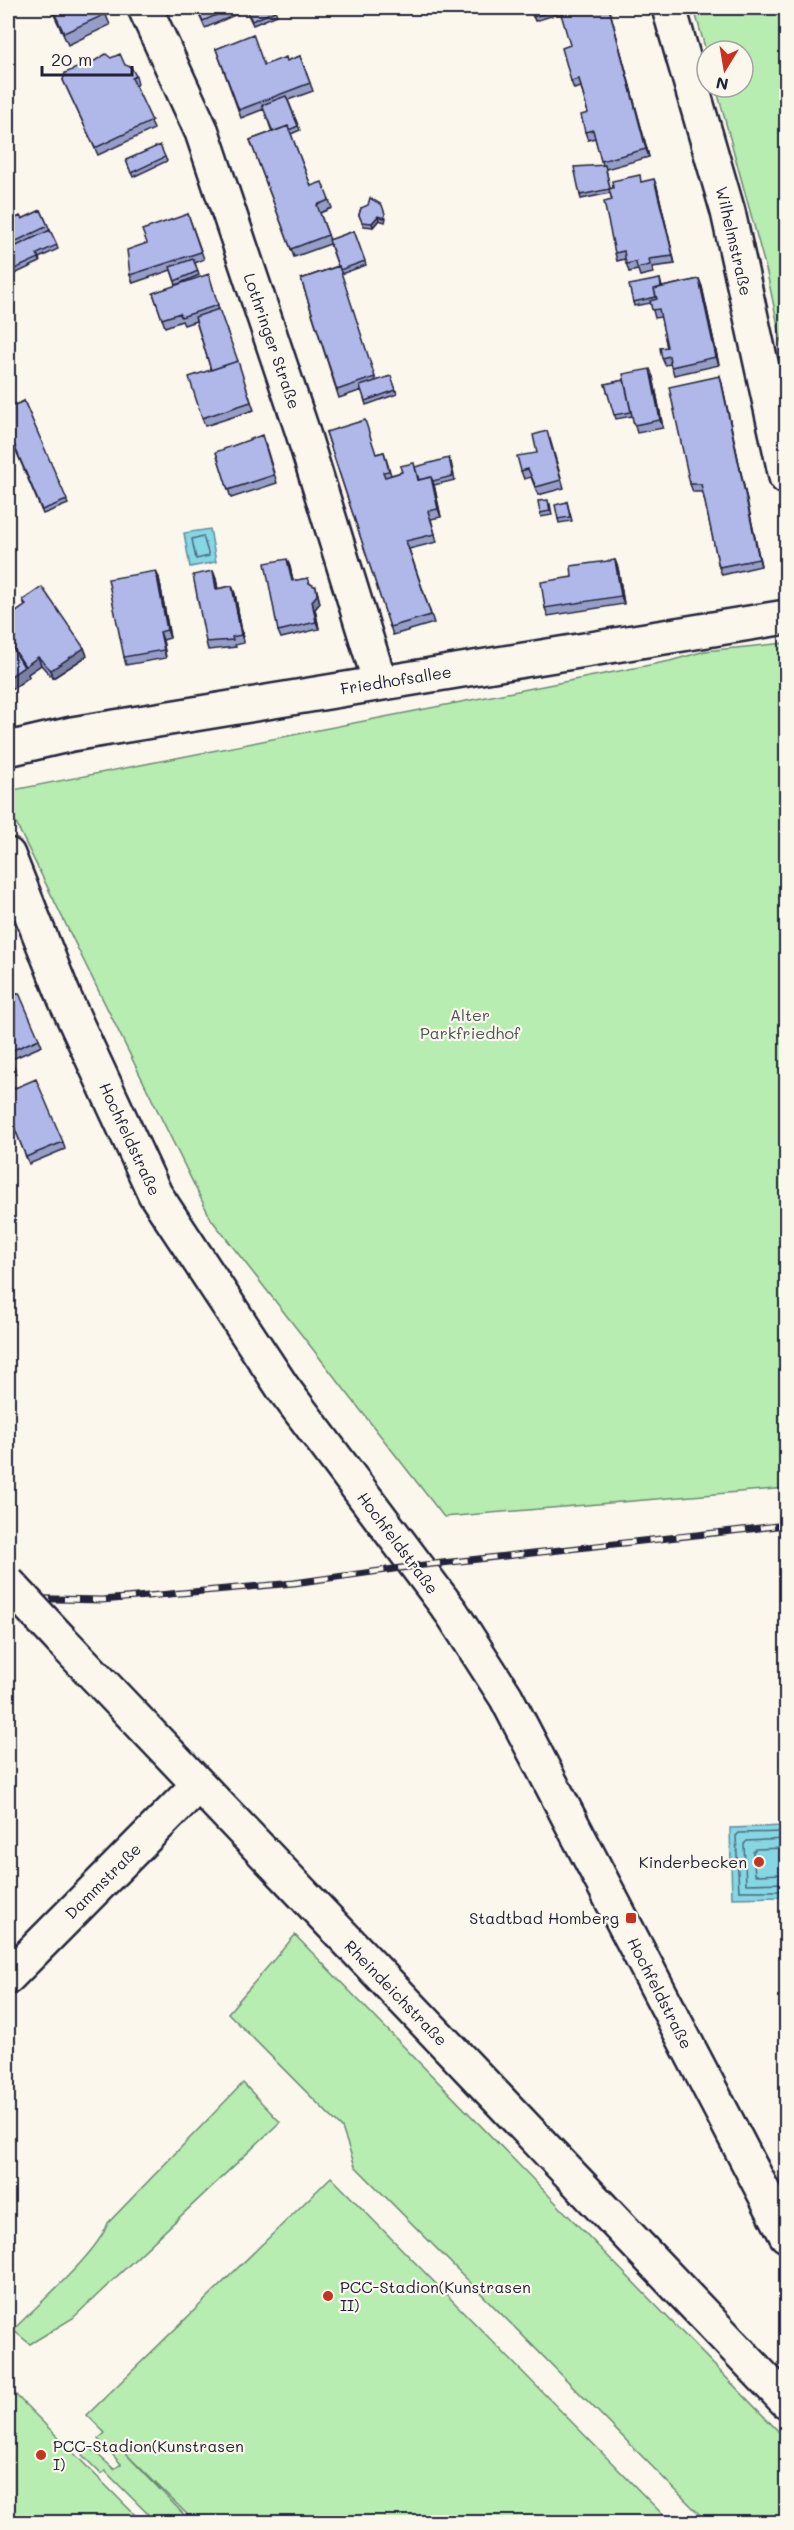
<svg xmlns="http://www.w3.org/2000/svg" width="794" height="2530" font-family="Mali,sans-serif">
	<style>
		.green { fill: #b7edb0; stroke: #6c8876; stroke-width: 1.5 }
		.water { fill: #87d6e4; stroke: #5f8ea0; stroke-width: 1.5 }
		.lines { fill: none; stroke-linecap: round; stroke-linejoin: round }
		.shore { stroke: #4a6a7f; stroke-width: 1.5 }
		.minor-casing { stroke: #22223b; stroke-width: 38 }
		.major-casing { stroke: #22223b; stroke-width: 38 }
		.minor { stroke: #fbf7ec; stroke-width: 33 }
		.major { stroke: #fbf7ec; stroke-width: 33 }
		.rail-casing { stroke: #22223b; stroke-width: 7 }
		.rail { stroke: #fbf7ec; stroke-width: 4.5; stroke-dasharray: 14; stroke-linecap: butt }
		.major-bridge-casing { stroke: #22223b; stroke-width: 38; stroke-linecap: butt }
		.major-bridge { stroke: #fbf7ec; stroke-width: 33 }
		.wall { fill: #969ec8; stroke: #22223b; stroke-width: 1.5 }
		.shaded-wall { fill: #7a81a3; stroke: #22223b; stroke-width: 1.5 }
		.building { fill: #afb8e9; stroke: #22223b; stroke-width: 1.5 }
		.poi-dot { fill: #c8321e; stroke: #fbf7ec; stroke-width: 2 }
		.labels { text-anchor: middle; stroke-width: 4.5; stroke-linejoin: round; paint-order: stroke }
		.street-label { font-size: 16px; fill: #22223b; stroke: #fbf7ec }
		.park-label { font-size: 16px; fill: #475558; stroke: #fbf7ec }
		.poi-label { font-size: 16px; fill: #22223b; stroke: #fbf7ec; text-anchor: end }
	</style>
	<rect width="100%" height="100%" fill="#fbf7ec"/>
	<filter id="ink" filterUnits="userSpaceOnUse"><feTurbulence type="fractalNoise" baseFrequency=".0167" numOctaves="2"/><feDisplacementMap in="SourceGraphic" scale="12" xChannelSelector="R" yChannelSelector="G"/><feConvolveMatrix kernelMatrix="1 2 1 2 8 2 1 2 1" color-interpolation-filters="sRGB"/></filter>
	<g filter="url(#ink)">
		<path class="green" d="M694,8H786V364L767,273L716,87H743V51H707V55Z
			M786,643V1488L444,1517L211,1219L8,807V791L670,661L705,651Z
			M295,1935L786,2439V2522H707L355,2166L342,2128L228,2013Z
			M243,2083L280,2122L73,2318L30,2344L13,2330C37,2305 97,2254 108,2223Z
			M331,2177L670,2522H195L124,2452L191,2522H156L105,2471L101,2474L82,2455L89,2447L114,2469L121,2464L98,2439L105,2433L87,2415Z
			M8,2387L142,2522H8Z"/>
		<path class="water" d="M210,529L216,562L190,567L184,533Z
			M786,1826V1897L732,1898L730,1828Z"/>
		<g class="lines">
			<path class="shore" d="M203,536L209,556L196,559L192,539Z
				M786,1832L739,1833L736,1836L739,1891H786
				M786,1839L747,1841L744,1844L746,1884L786,1883
				M786,1848L756,1849L753,1852L755,1875L786,1874"/>
			<defs>
				<path id="minor" d="M145,8L202,132L302,430L380,683
					M669,8L728,212L786,477
					M8,749L72,734L786,617
					M8,855L65,999L155,1194L283,1388L452,1613L506,1697L786,2235
					M8,1977L198,1785"/>
				<path id="major" d="M62,1641L786,2401"/>
			</defs>
			<use href="#minor" class="minor-casing"/>
			<use href="#major" class="major-casing"/>
			<use href="#minor" class="minor"/>
			<use href="#major" class="major"/>
			<defs>
				<path id="rail" d="M8,1598L102,1600L294,1583L415,1566L786,1525"/>
			</defs>
			<use href="#rail" class="rail-casing"/>
			<use href="#rail" class="rail"/>
			<defs>
				<path id="major-bridge" d="M8,1583L62,1641"/>
			</defs>
			<use href="#major-bridge" class="major-bridge-casing"/>
			<use href="#major-bridge" class="major-bridge"/>
		</g>
		<path class="wall" d="M51,8H103L110,25L68,45Z
			M196,8H240L242,12L205,28Z
			M245,8H274L277,15L253,25Z
			M530,8H569L570,10L535,21Z
			M609,8L649,157L606,169L610,189L642,182L657,187L675,264L652,267L653,273L640,276L638,270L629,272L625,259L617,261L615,253L612,200L610,193L581,199L580,195L603,165L595,138L588,140L585,132L588,113L581,87L574,89L571,81L570,45Z
			M216,49L264,65L287,61L300,56L313,91L288,100L300,130L291,134L311,186L329,200L332,208L320,213L330,240L354,231L366,265L341,274L376,381L391,376L397,394L366,405L362,390L339,398L301,279L338,266L330,244L294,257L250,140L272,132L264,109L241,118Z
			M111,58L125,65L136,76L138,84L135,86L154,129L98,155L63,80L83,68Z
			M165,157L167,161L133,177L126,160Z
			M361,208L386,218L385,222L379,220L373,227L364,226L359,215Z
			M41,210L58,249L39,258L40,262L8,277V222L22,219Z
			M188,214L204,259L195,263L199,275L176,285L171,270L133,283L130,275L147,243Z
			M660,279L662,287L699,279L702,287L719,365L674,375L671,364L665,365L662,358L667,347L661,317L655,318L651,303L634,306L633,302Z
			M211,282L220,313L254,410L205,426L202,418L211,370L196,321L184,325L182,321L165,327L153,293Z
			M720,376L722,384L761,566L722,575L719,567L703,492H693L690,484Z
			M653,377L663,428L637,433L632,416L616,419L605,384L624,380Z
			M24,401L68,504L43,514L8,432Z
			M326,432L376,454L384,452L391,475L402,472L415,467L451,462L455,480L434,485L441,517L431,519L437,542L409,549L434,623L393,635Z
			M550,439L564,488L538,495L531,477L524,479L521,471Z
			M265,443L277,483L231,498L216,452Z
			M567,502L572,521L559,523L558,519Z
			M550,504L552,515L541,517L540,513Z
			M287,559L290,567L293,581L308,578L310,584L316,587L320,603L315,609L319,629L281,638L278,631Z
			M615,560L618,568L624,604L548,616L545,608L572,577Z
			M213,571L216,579L218,589L232,586L235,594L244,643L235,645L236,647L208,650L206,642Z
			M159,578L170,638L163,640L166,658L126,665L124,657Z
			M23,600L84,648L87,656L53,678L41,665L28,674L29,677L8,692V631L10,630L8,626V618L25,606Z
			M8,998L39,1039L42,1046L10,1060L16,1074L8,1077Z
			M8,1112L63,1142L65,1149L29,1164Z"/>
		<path class="shaded-wall" d="M609,8L649,157L646,149Z
			M654,179L657,187L675,264L673,256Z
			M378,216L379,220L373,227L372,223Z
			M699,279L702,287L719,365L716,357Z
			M650,369L653,377L663,428L660,420Z
			M720,376L722,384L761,566L759,559Z
			M431,477L434,485L441,517L438,509Z
			M287,559L290,567L295,589L292,581Z
			M615,560L618,568L624,604L621,596Z
			M156,571L159,578L170,638L167,630Z
			M213,571L216,579L219,597L216,589Z
			M232,586L235,594L244,643L241,635Z
			M316,587L320,603L315,609L319,629L316,622L312,601Z
			M160,632L163,640L166,658L164,650Z
			M84,648L87,656L53,678L51,670Z
			M38,657L41,665L28,674L29,677L8,692V678Z"/>
		<path class="building" d="M52,8H103L106,14L64,33Z
			M197,8H232L203,21Z
			M246,8H274L275,11L252,21Z
			M530,8H563L533,17Z
			M586,8H609L646,149L601,161L593,130L585,132L581,115L588,113L579,79L571,81L562,48L570,45L561,14Z
			M253,34L264,65L286,57L287,61L300,56L310,83L239,110L216,49Z
			M106,54L111,58L120,54L125,65L131,67L136,76L132,78L152,121L95,148L63,80L65,73L79,67L83,68Z
			M286,96L298,126L289,130L288,126L273,132L262,105Z
			M288,126L311,186L322,182L329,200L317,205L328,235L291,249L250,140Z
			M160,145L165,157L131,173L126,160Z
			M605,165L610,189L580,195L574,167Z
			M640,175L641,182L654,179L673,256L649,259L650,265L637,268L636,262L626,264L624,251L615,253L604,202L612,200L609,189L613,188L612,181Z
			M370,198L382,205L385,214L384,218L378,216L372,223L362,222L359,215L361,208L368,205Z
			M41,210L48,226L8,245V222L20,216L22,219Z
			M188,214L201,252L130,275L127,250L147,243L142,230Z
			M50,230L57,245L37,254L39,258L8,272V250Z
			M354,231L365,261L340,270L339,266H338L329,240Z
			M193,259L198,271L175,281L170,267Z
			M339,266L375,377L337,390L301,279Z
			M209,274L218,305L181,317L180,313L162,319L153,293Z
			M660,279L661,287L654,289L656,297L633,302L629,285Z
			M699,279L716,357L671,367L669,356L662,358L660,348L667,347L659,309L652,310L650,301L657,299L654,289Z
			M219,309L238,361L211,370L195,317Z
			M238,361L251,402L202,418L189,377Z
			M650,369L660,420L634,425L623,374Z
			M391,376L396,390L365,401L360,386Z
			M720,376L759,559L719,567L701,484H690L669,387Z
			M624,380L631,412L614,415L605,384Z
			M24,401L67,500L42,510L8,431V408Z
			M365,420L376,454L384,452L389,471L383,472L385,477L402,472L400,466L414,463L418,480L431,477L438,509L428,511L435,534L406,541L431,615L390,627L326,432Z
			M547,431L561,480L536,487L528,469L521,471L517,456L537,453L533,435Z
			M262,435L274,475L228,490L216,452Z
			M449,458L453,476L433,481L431,477L419,480L415,467Z
			M548,500L550,511L540,513L538,501Z
			M567,502L570,517L558,519L555,505Z
			M287,559L292,581L308,578L309,583L316,587L317,595L312,601L316,622L278,631L265,563Z
			M615,560L621,596L545,608L541,582L572,577L571,566Z
			M156,571L167,630L160,632L164,650L124,657L108,579Z
			M213,571L216,589L232,586L241,635L232,637L233,640L206,642L193,575Z
			M42,587L84,648L51,670L38,657L24,667L8,640V631L11,629L8,624V618L26,605L23,600Z
			M8,640L25,666L8,678Z
			M19,993L39,1039L8,1052V998Z
			M8,1056H9L15,1069L8,1072Z
			M36,1079L63,1142L26,1157L8,1111V1091Z"/>
	</g>
	<g class="poi-dot">
		<circle cx="759" cy="1862" r="6"/>
		<rect x="625" y="1912" width="12" height="12" rx="3"/>
		<circle cx="328" cy="2296" r="6"/>
		<circle cx="41" cy="2455" r="6"/>
	</g>
	<g class="labels">
		<g class="street-label">
			<text transform="translate(734 241) rotate(77)" y="6">Wilhelmstraße</text>
			<text transform="translate(272 341) rotate(71)" y="6">Lothringer Straße</text>
			<text transform="translate(396 680) rotate(-9)" y="6">Friedhofsallee</text>
			<text transform="translate(130 1139) rotate(65)" y="6">Hochfeldstraße</text>
			<text transform="translate(398 1543) rotate(53)" y="6">Hochfeldstraße</text>
			<text transform="translate(103 1881) rotate(-45)" y="6">Dammstraße</text>
			<text transform="translate(396 1993) rotate(46)" y="6">Rheindeichstraße</text>
			<text transform="translate(660 1993) rotate(63)" y="6">Hochfeldstraße</text>
		</g>
		<g class="park-label">
			<text x="470" y="1021">Alter<tspan x="470" dy="18">Parkfriedhof</tspan></text>
		</g>
		<g class="poi-label">
			<text x="747" y="1868">Kinderbecken</text>
			<text x="619" y="1924">Stadtbad Homberg</text>
			<text x="340" y="2293" text-anchor="start">PCC-Stadion(Kunstrasen<tspan x="340" dy="18">II)</tspan></text>
			<text x="53" y="2452" text-anchor="start">PCC-Stadion(Kunstrasen<tspan x="53" dy="18">I)</tspan></text>
		</g>
	</g>
	<rect width="794" height="2530" fill="none" stroke="#fbf7ec" stroke-width="30"/>
	<rect x="15" y="15" width="764" height="2500" fill="none" stroke="#22223b" stroke-width="2" filter="url(#ink)"/>
	<g transform="translate(725 69) rotate(191)"><circle r="28" fill="#fbf7ec" stroke="#a4a2a5" stroke-width="1.5"/>
	<path d="M0-4.5L10 22L0 15L-10 22Z" fill="#c8321e"/>
	<text y="-9" font-size="16" font-weight="bold" text-anchor="middle" fill="#22223b">N</text>
	</g>
	<path d="M42 66v9h90v-9" fill="none" stroke="#22223b" stroke-width="3"/>
	<text x="51" y="66" font-size="18" fill="#22223b" stroke="#fbf7ec" stroke-width="4.5" paint-order="stroke">20 m</text>
</svg>
